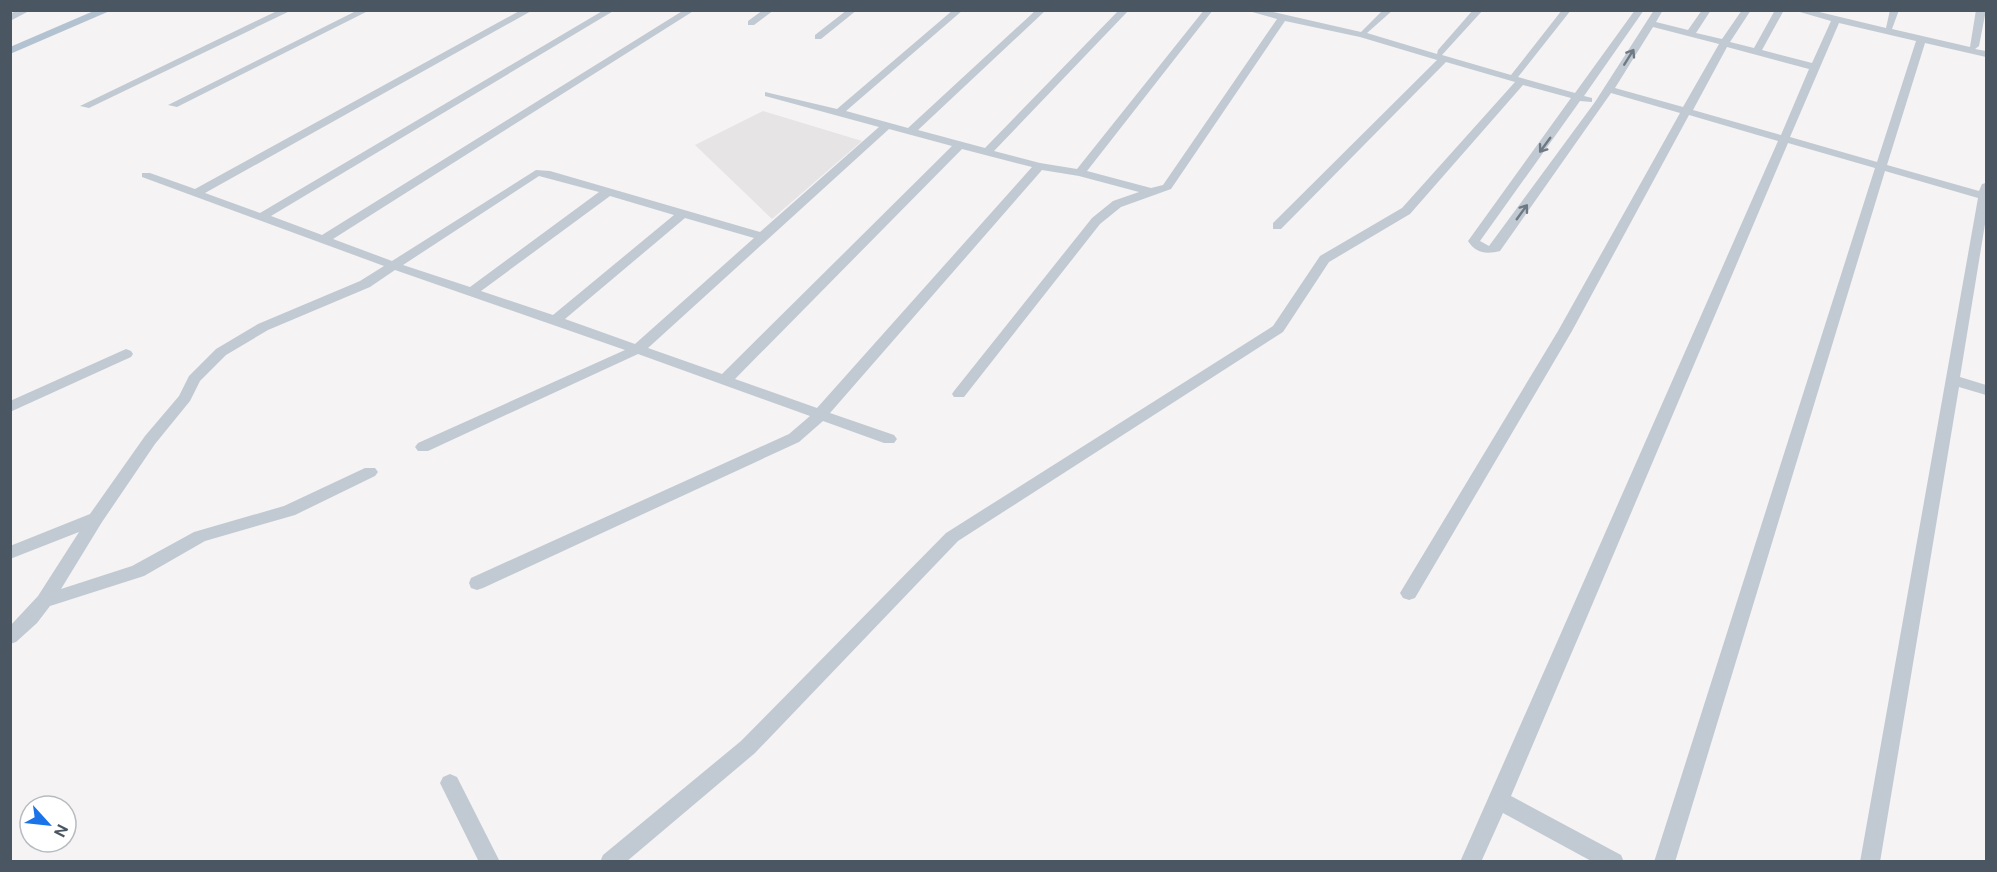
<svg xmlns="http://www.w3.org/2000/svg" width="1997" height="872" font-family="'DM Sans',sans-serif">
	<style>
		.education { fill: #e6e4e5 }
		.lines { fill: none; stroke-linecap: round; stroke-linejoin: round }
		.minor { fill: #c1cad2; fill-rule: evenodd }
		.major { fill: #b3c2d1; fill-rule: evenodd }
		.oneway { stroke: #6e7983 }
	</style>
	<rect width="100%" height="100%" fill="#f5f3f3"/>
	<path class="education" d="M763,111L862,141L772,219L695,145Z"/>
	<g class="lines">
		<path class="minor" d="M18,10H31L10,21V14Z
			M279,10H292L89,108L80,106Z
			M358,10H370L177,107L168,105Z
			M521,10H533L205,193L260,213L604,10H615L271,216L322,235L684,10H695L333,239L392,261L536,170L550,171L760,232L879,127L765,96V92L837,109L953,10H963L846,111L908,128L1036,10H1046L918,130L985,148L1119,10H1129L994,151L1040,163L1077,169L1204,10H1213L1087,171L1151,188L1163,185L1277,19L1245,10H1264L1361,32L1383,10H1393L1367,33L1437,54L1438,50L1473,10H1483L1442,55L1511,75L1562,10H1571L1518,77L1575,93L1635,10H1644L1584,96L1592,98V102L1580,101L1480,241L1489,246L1595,102L1654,10H1663L1656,22L1688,30L1702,10H1711L1696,33L1722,39L1742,10H1751L1730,42L1754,48L1775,10H1784L1762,50L1812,63L1831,21L1793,10H1811L1886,28L1890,10H1899L1892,29L1970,47L1976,10H1986L1979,46L1975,49L1986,51V57L1925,43L1887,165L1979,191L1982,184L1986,183V218L1960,377L1986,385V395L1959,387L1880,862H1860L1978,198L1885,171L1675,862H1654L1875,168L1788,143L1511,796L1621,855L1624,862H1593L1503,813L1481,862H1460L1778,141L1689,115L1572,331L1415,598L1409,600L1403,598L1400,593L1403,588L1558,331L1680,113L1611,93L1500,251C1487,254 1476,254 1468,241L1571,98L1523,85L1410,214L1329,262L1283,332L958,541L755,753L626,862H600L603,855L741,741L946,533L1273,326L1320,256L1402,208L1515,82L1446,62L1281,229H1273V223L1437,60L1360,37L1285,21L1171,189L1121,207L1100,224L964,397H954L952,394L954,391L1092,218L1113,201L1139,192L1079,176L1042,170L830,413L894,435L897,439L894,443H884L823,421L799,442L483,588L477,590L471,588L469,583L471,578L789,434L810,416L638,354L428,451H418L415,447L418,443L625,350L395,270L370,287L268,330L226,355L200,381L190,401L155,444L102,522L61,589L132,566L194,532L284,506L365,468H375L378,472L375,476L295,515L205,541L144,576L50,606L37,623L16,642L10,644V626L38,596L79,532L10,559V546L90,514L145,436L179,396L189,376L216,349L258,324L360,281L384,266L142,177V173H150L195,189ZM1839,23L1916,41L1877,162L1790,137ZM1653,27L1719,44L1683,107L1615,88ZM1727,47L1809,69L1781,135L1693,110ZM889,129L952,146L722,374L648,348ZM962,149L1032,167L817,408L735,379ZM539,176L599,192L470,287L403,265ZM610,196L674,215L553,315L481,291ZM685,218L754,238L635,344L565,319Z
			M763,10H774L754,25H748V21Z
			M847,10H857L821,39H815V35Z
			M126,349L131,351L133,354L131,357L10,412V401Z
			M450,774L457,777L500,862H479L440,783L443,777Z"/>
		<path class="major" d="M96,10H112L10,54V47Z"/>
	</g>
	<defs><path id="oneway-shaft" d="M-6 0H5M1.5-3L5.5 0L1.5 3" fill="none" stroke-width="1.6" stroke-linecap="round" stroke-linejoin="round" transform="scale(1.5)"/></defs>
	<g class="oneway">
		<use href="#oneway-shaft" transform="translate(1629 57) rotate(-58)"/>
		<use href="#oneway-shaft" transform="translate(1545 145) rotate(126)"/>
		<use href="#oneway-shaft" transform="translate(1522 212) rotate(-54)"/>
	</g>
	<rect width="1997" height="872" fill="none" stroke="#4a5661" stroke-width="24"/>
	<g transform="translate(48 824) rotate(117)"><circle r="28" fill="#ffffff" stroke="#b7bbc0" stroke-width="1.5"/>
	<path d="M0-4.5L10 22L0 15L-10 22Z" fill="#1a73e8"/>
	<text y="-9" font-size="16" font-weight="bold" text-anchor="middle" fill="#4a5661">N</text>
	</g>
</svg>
